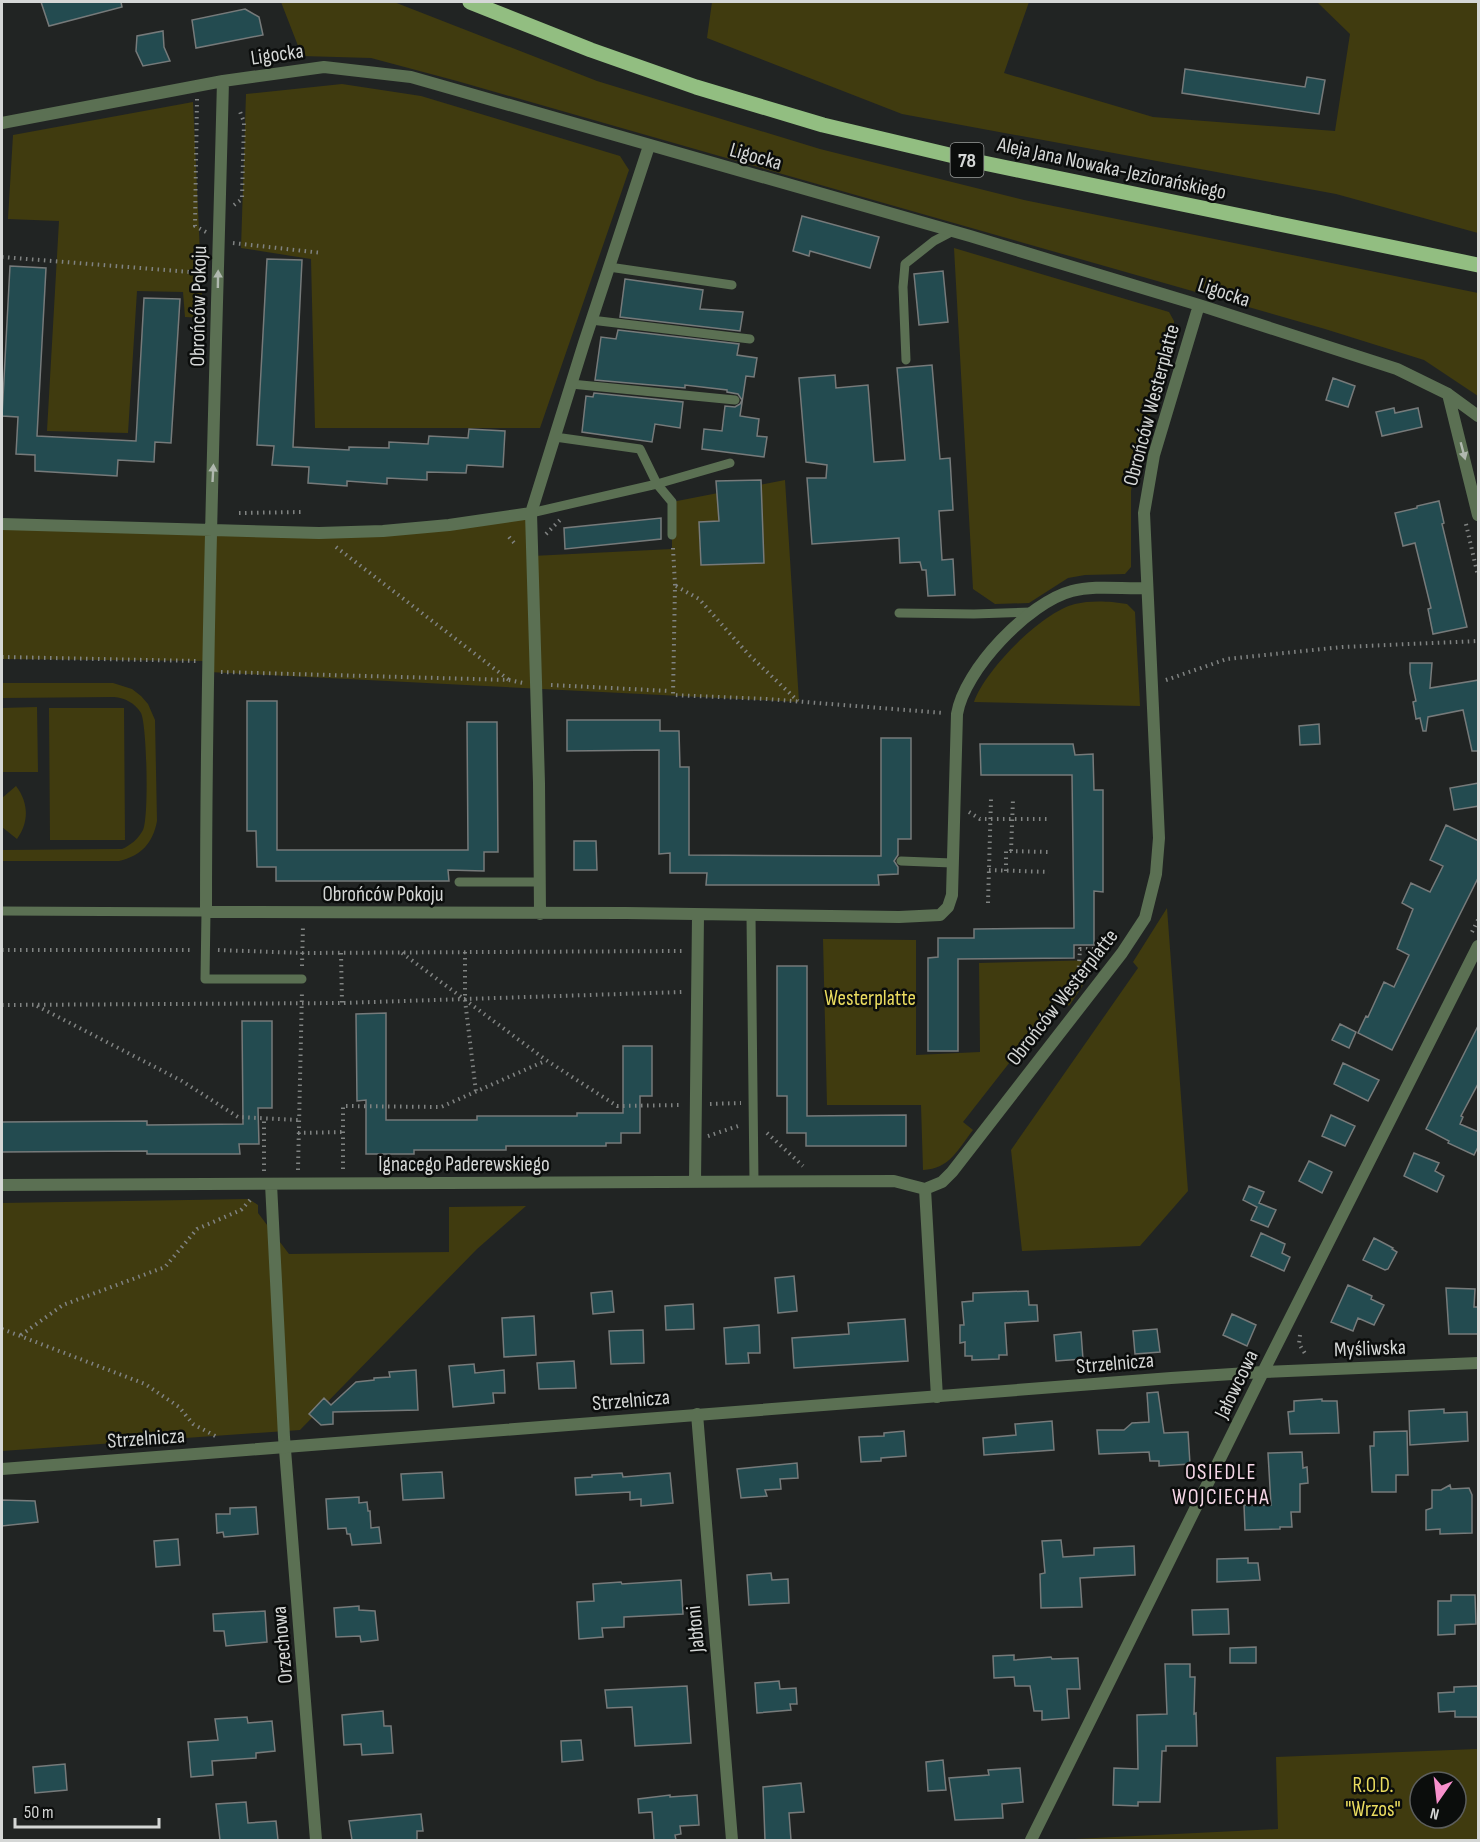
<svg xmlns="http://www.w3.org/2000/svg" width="1480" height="1842" font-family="'Sofia Sans Condensed',sans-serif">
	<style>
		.green { fill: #403b0f; fill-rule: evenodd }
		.building { fill: #234b50; stroke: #767a7a; stroke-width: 1.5 }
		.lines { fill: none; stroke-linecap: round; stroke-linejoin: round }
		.path { stroke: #808382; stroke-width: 4; stroke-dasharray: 1.5 4.5; stroke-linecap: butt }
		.service { stroke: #5b7053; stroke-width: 9 }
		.minor { stroke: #5b7053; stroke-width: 12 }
		.tertiary { stroke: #5b7053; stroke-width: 12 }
		.primary { stroke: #92be81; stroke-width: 15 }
		.oneway { fill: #b0b8af }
		.labels { text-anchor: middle; stroke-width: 5; stroke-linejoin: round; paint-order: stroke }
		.shield { fill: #0b0d0c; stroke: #989a99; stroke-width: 1.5 }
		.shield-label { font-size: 20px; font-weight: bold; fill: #d5d7d6 }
		.street-label { font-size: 21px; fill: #d5d7d6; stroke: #0b0d0c }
		.park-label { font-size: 21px; fill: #eadc5f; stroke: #0b0d0c }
		.neighbourhood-label { font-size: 22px; letter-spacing: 1.5px; fill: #f7d8e8; stroke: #0b0d0c }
	</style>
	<rect width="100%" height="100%" fill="#212423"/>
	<path class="green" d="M281,2H394L597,81L820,149L1024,200L1478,293V396L1424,360L1325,329L457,81L371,58L302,56Z
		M712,2H1029L1004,73L1153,117L1335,131L1350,34L1317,2H1478V233L1336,194L902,114L707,38Z
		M342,84L421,96L620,156L629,170L540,428H315L311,259L241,248L246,94Z
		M193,102L203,318L185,317L183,292L137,291L128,433L47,431L59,221L8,219L13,135Z
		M954,248L1169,312L1174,321V333L1136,464L1131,491V567L1125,574L1085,575L1068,578L1029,603L995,604L973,589Z
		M785,480L799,702L209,672L208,661L2,659V524L319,533L531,513L532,556L672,549V502Z
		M1112,602L1127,604L1135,612L1140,706L974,702C985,670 1042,612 1075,604C1086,601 1101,601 1112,602Z
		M2,683H113L132,689L141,696L148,704L155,720L157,821C153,843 141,856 119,861H2V850L122,849C131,845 138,839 143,830C149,818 147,725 141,713C135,703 125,698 114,697L2,698Z
		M37,707L38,772H2V708Z
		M49,708H124L125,840H50Z
		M16,786C29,803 29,822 17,839L2,827V798Z
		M1167,908L1188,1191L1140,1246L1022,1251L1011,1150L1138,968L1133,962Z
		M823,939L916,940V1055L980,1052L979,963L1100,960L1069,1006L1060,998L963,1122L973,1130C958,1149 950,1169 923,1170L921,1105H827Z
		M249,1199L258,1205V1213L289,1254L449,1252V1207L526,1206L477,1249L300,1430L2,1451V1203Z
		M1477,1749L1478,1840H1054L1278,1829L1276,1757ZM1420,1782H1456V1818H1420Z"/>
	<path class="building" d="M41,2H121L122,7L49,26Z
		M245,9L259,17L263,35L196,48L192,20Z
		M163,31L164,47L170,61L143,66L136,51L137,36Z
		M1185,69L1305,87L1307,77L1325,80L1319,114L1182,93Z
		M802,216L879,237L870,268L810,251L809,256L793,251Z
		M267,259L302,260L293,447L349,450V447L389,448V442L428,444L429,436L468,438L469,429L505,431L503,467L467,465L466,473L427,472V480L387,478V484L347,481V486L308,483L309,467L272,465L274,446L257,445Z
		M10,266L46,268L37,436L136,441L144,298L180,299L171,443L155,442L154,462L118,460L117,476L35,471V455L16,454L18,417L2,416Z
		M943,271L948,322L919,325L914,274Z
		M625,279L703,290L700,309L743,312L740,331L620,317Z
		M618,330L739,344L737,355L757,358L754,377L746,376L740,416L759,419L757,436L767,437L764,457L702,449L704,429L722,431L725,406L735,407L740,404L742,400L738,394L727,392V390L685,385V388L595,380L601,337L616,339Z
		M932,365L940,459L950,458L953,510L939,511L942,560L953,559L955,595L928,596L926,570H922L920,562L900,563L899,538L812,544L807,478H826L827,465L806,462L799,378L835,375L836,388L868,385L874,462L905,460L897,368Z
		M1333,378L1355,386L1348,407L1326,400Z
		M594,393L683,402L680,428L655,424L652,442L582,432L586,396L593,397Z
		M1394,408L1395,413L1418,408L1422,427L1382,436L1376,412Z
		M761,480L764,563L701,565L699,522L719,521L716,481Z
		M1439,501L1444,523L1442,524L1467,627L1433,634L1428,609L1431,608L1415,543L1403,546L1395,513L1417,508V506Z
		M661,518V539L565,549L564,528Z
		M1410,663H1432L1430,688L1479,680V751H1472L1463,710L1428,717L1426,731H1423L1420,718L1416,719L1413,702L1416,701L1410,673Z
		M247,701H277V850H468L467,722H497L498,852H484V871L448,870L449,881H276V867H257L256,831H247Z
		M567,720H660V731H679L680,767H689V855L881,856V738H911V839H898V855L894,861L898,867V874L878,875L879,885H706L707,873H670V853L659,854V750L567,751Z
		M1319,724L1320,744L1300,745L1299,726Z
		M980,744H1073L1075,755L1093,754L1094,790H1103V892L1094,891V945H1074V958L958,959V1051H928V958L938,957V938H974V929L1074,928L1072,775H981Z
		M1479,783V806L1454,810L1450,788Z
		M1446,825L1479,841V876L1392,1050L1358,1033L1366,1016L1368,1017L1384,982L1394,987L1409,955L1397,949L1413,909L1402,903L1411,883L1430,892L1443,866L1430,860Z
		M574,841H596L597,870H574Z
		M777,966H807V1116L906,1115V1146H806V1133H787V1096H777Z
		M386,1013V1120H477V1116H577V1113H623V1046H652V1096H640V1133H621V1143H606V1146H506V1150H414V1154H366V1100L357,1101L356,1014Z
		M242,1021H272V1108H258L259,1144H239L240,1154H147V1151L2,1152V1122L147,1121V1125L243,1124Z
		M1340,1024L1356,1032L1349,1048L1332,1040Z
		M1479,1024V1082L1461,1116L1463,1117L1460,1124L1479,1132V1145L1474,1155L1448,1143L1449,1141L1426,1129Z
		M1343,1063L1379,1080L1368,1101L1334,1084Z
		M1331,1115L1355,1126L1345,1146L1322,1136Z
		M1414,1153L1439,1163L1435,1171L1444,1176L1437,1192L1404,1176Z
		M1309,1161L1332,1172L1322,1193L1299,1181Z
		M1249,1186L1264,1192L1259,1203L1276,1210L1268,1227L1251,1220L1257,1207L1243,1200Z
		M1261,1233L1285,1244L1282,1253L1290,1257L1284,1271L1251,1256Z
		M1374,1238L1393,1248L1392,1249L1397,1252L1388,1269L1385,1270L1363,1260Z
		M794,1276L797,1311L778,1313L775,1278Z
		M1348,1285L1372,1296L1371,1299L1384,1305L1374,1325L1358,1318L1353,1331L1331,1322Z
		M1446,1288L1475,1289L1474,1307H1479V1334H1449Z
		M612,1291L614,1312L593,1314L591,1293Z
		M1028,1291L1029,1305H1037L1038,1321L1005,1323L1007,1355H999V1359L972,1360V1356H965V1342L960,1343V1325H964L962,1302L973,1301V1293Z
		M693,1304L694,1329L666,1330L665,1306Z
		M1232,1314L1256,1325L1247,1346L1223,1335Z
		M534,1316L536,1355L504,1357L502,1318Z
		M905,1319L908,1361L794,1368L792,1338L849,1334L848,1323Z
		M759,1325L760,1353H748L749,1363L726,1364L724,1328Z
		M1157,1329L1160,1352L1135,1354L1133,1331Z
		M643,1330L644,1363L611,1364L609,1331Z
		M1081,1332L1083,1359L1056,1361L1054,1335Z
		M574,1361L576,1388L539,1389L537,1363Z
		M474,1364L475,1373L504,1370L505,1393H493L494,1403L453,1407L449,1366Z
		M416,1370L418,1410L333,1412V1424L321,1425L309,1414L324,1398L331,1405L356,1382L374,1380V1378L390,1377L389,1372Z
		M1158,1392L1164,1433L1188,1432L1190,1464L1159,1466V1461H1150L1149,1452L1099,1454L1097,1430H1124L1132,1423L1149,1422L1147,1393Z
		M1322,1399V1401H1337L1339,1433L1290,1434L1288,1412L1294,1411V1401Z
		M1444,1409V1413L1467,1412L1468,1441L1410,1445L1409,1411Z
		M1052,1421L1054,1450L984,1455L983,1438L1016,1435L1015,1424Z
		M904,1431L906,1456L881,1458V1461L861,1462L859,1437L884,1436V1433Z
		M1407,1431L1408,1475H1396V1492H1372L1370,1446H1374V1432Z
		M1302,1452L1303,1468L1307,1467L1308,1483L1300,1484V1512H1291L1292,1527H1280V1529L1245,1530L1244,1505H1271L1268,1453Z
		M797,1463L798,1478L780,1479L781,1489L765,1490L767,1496L741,1498L737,1469Z
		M442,1472L444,1498L403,1500L401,1474Z
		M622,1473L623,1477L670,1473L673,1503L641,1506V1499L630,1500V1492L576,1495L575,1478L592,1477V1475Z
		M1450,1485L1451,1489L1469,1488L1472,1495V1533L1440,1534V1529L1426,1530V1510L1432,1508V1490H1441Z
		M359,1497V1503L367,1502L368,1511H370L371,1528L379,1527L381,1543L352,1545L350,1534H347L346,1528L328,1529L326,1499Z
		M2,1500L35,1501L38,1522L2,1526Z
		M256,1507L258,1534L224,1537L223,1532L217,1533L216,1514H230V1508Z
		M178,1539L180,1565L156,1567L154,1541Z
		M1061,1540L1063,1557L1094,1555V1548L1134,1546L1135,1575L1080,1578L1082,1607L1041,1608L1040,1574L1045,1573L1042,1541Z
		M1248,1558V1563H1258L1260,1580L1217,1582V1559Z
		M771,1573L772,1580L788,1579L789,1603L749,1605L747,1575Z
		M681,1580L683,1614L624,1617V1627L602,1628L603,1637L579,1639L577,1602L594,1601L593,1584L621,1582L622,1584Z
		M1451,1595H1475L1476,1624L1455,1625V1634L1438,1635V1601H1451Z
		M359,1606V1610L375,1611L378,1640L361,1642L360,1636L336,1637L334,1608Z
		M1228,1609L1229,1634L1193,1635L1192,1610Z
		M265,1611L267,1642L226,1646L224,1631H214L213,1614Z
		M1256,1647V1663H1230V1648Z
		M1014,1655V1660L1051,1657L1052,1659L1078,1658L1080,1689H1067L1069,1718L1042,1720V1711H1034L1030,1686H1015L1014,1677L994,1678L993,1656Z
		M1165,1664H1190V1677H1195L1194,1714L1196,1713L1197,1746H1166V1751H1162L1160,1802H1138V1806L1113,1805L1114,1768L1138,1769L1137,1715L1167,1714Z
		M779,1681L780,1689L796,1688L797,1704H790L791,1710L757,1713L755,1683Z
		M687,1686L691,1743L635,1746L632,1707L607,1708L605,1690Z
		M1478,1686L1479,1717H1455V1711L1439,1712L1438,1693L1454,1692V1687Z
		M383,1711L384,1726H391L393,1753L362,1755L361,1744L344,1745L342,1715Z
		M247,1717L248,1723L272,1721L275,1751L256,1753V1758L212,1761L213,1775L191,1777L188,1742L218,1740L215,1719Z
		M581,1740L583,1760L562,1762L561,1741Z
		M943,1760L946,1790L928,1791L926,1762Z
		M65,1764L67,1790L35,1793L33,1767Z
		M1020,1768L1023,1802L1002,1804L1003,1818L955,1820L949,1778L989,1775L988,1770Z
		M801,1783L804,1812L789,1813L791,1840H765L763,1787Z
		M670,1795V1797L697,1795L699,1825L680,1826L681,1834L675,1835L676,1840H654L652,1812L639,1813L638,1799Z
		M246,1802L248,1823L276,1821L278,1840H220L216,1804Z
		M421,1814L423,1831H417V1840H352L349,1821Z"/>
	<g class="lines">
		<path class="path" d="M197,99L195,226L206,232
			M234,205L242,199L244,122L239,109
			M233,243L322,253
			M2,257L203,273
			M239,513L302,512
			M1466,524L1478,576
			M546,534L560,520
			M509,537L516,545
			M336,547L509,680
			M673,548L675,585L673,695L767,699L944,713
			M676,586L699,599L749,655L798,701
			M2,657L196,661
			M221,672L509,680L523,683
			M1166,680L1227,659L1342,647L1478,641
			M551,685L670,691
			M969,812L980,819H1050
			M1011,851L1013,799
			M989,870L1049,872
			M1006,871V851L1050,852
			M988,903L991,799
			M1472,932L1478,920
			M2,950H193
			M218,950L302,953L685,951
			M465,952V1000L476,1092
			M341,953L342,1003
			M402,953L546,1060L617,1106L681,1105
			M302,966L303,925
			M1078,979L1080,949H1107
			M2,1005L342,1003L682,992
			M37,1006L182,1081L238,1117L298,1120
			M710,1104L741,1103
			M298,1133L343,1132
			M767,1133L803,1166
			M708,1136L741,1125
			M343,1169V1106L441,1107L545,1061
			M298,1170L302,991
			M264,1171V1118
			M2,1329L145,1384L179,1407L193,1424L219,1438
			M21,1335L63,1305L165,1267L197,1229L241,1210L252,1198
			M1300,1335L1299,1344L1306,1355"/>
		<path class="service" d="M609,267L732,285
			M591,320L750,339
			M906,360L903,287L905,264L934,241L953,231
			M571,384L735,400
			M555,437L640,449L657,484L672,502V535
			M531,513L657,484L730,463
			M899,613L974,614L1031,612
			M901,861L952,863
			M459,882H539
			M2,911L206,912L205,979H302
			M751,916L754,1181"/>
		<path class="minor" d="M223,81C216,358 206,635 206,912L626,913L899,917L940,915L948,907L952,895L957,714C964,670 1029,602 1072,591C1094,585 1123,589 1146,588
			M2,123L223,81L324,67L411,77L970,236L1199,305L1397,369L1448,394L1478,416
			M1448,394L1478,515
			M2,524L319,533L383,531L449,525L531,513
			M540,914L539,783L531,513L584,343L649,146
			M695,1182L698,916
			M271,1184L284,1437L316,1840
			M2,1185L894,1181L925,1189
			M925,1189L942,1182L952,1172L1122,953L1145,918L1156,874L1159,838L1144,513L1154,455L1199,305
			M925,1189L937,1397
			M697,1414L732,1840
			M1031,1840L1263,1372"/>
		<path class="tertiary" d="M1263,1372L1478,946
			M2,1469L1171,1378L1263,1372L1478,1363"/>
		<path class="primary" d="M470,2L591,50L696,87L823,125L979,162L1478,265"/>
	</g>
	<defs><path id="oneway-solid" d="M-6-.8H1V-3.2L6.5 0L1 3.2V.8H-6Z" transform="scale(1.5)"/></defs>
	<g class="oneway">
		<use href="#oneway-solid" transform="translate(218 279) rotate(-89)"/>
		<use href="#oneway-solid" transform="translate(1463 451) rotate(75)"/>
		<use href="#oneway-solid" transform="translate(213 473) rotate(-87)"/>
	</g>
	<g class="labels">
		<rect class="shield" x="950.5" y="143" width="33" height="34" rx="4.5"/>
		<g class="shield-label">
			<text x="967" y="167">78</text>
		</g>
		<g class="street-label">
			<text transform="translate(277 54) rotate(-8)" y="7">Ligocka</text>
			<text transform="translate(756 156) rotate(16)" y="7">Ligocka</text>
			<text transform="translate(1112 168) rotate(12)" y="7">Aleja Jana Nowaka-Jeziorańskiego</text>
			<text transform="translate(1224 292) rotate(18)" y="7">Ligocka</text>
			<text transform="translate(198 306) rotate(-89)" y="7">Obrońców Pokoju</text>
			<text transform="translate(1151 405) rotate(-75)" y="7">Obrońców Westerplatte</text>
			<text x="383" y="901">Obrońców Pokoju</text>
			<text transform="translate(1062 997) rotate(-52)" y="7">Obrońców Westerplatte</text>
			<text x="464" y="1171">Ignacego Paderewskiego</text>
			<text transform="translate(1370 1348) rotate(-2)" y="7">Myśliwska</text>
			<text transform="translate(1115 1363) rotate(-5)" y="7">Strzelnicza</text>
			<text transform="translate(1236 1384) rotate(-64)" y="7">Jałowcowa</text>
			<text transform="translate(631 1400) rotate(-5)" y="7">Strzelnicza</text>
			<text transform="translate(146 1438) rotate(-4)" y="7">Strzelnicza</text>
			<text transform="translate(695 1629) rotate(-95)" y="7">Jabłoni</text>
			<text transform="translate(282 1645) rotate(-95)" y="7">Orzechowa</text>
		</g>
		<g class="park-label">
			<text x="870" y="1005">Westerplatte</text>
			<text x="1373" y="1792">R.O.D.<tspan x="1373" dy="24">"Wrzos"</tspan></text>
		</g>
		<g class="neighbourhood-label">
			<text x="1221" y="1479">OSIEDLE<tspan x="1221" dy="25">WOJCIECHA</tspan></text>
		</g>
	</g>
	<rect width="1480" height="1842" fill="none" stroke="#d5d7d6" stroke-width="6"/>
	<g transform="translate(1438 1800) rotate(194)"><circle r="28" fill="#0b0d0c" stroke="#5c5e5d" stroke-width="1.5"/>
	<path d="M0-4.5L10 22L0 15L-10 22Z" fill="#f890cc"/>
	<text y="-9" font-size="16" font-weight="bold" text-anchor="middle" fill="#d5d7d6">N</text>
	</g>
	<path d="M15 1818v9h144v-9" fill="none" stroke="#d5d7d6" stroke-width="3"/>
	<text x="24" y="1818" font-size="18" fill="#d5d7d6" stroke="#0b0d0c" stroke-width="4.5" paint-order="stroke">50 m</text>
</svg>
